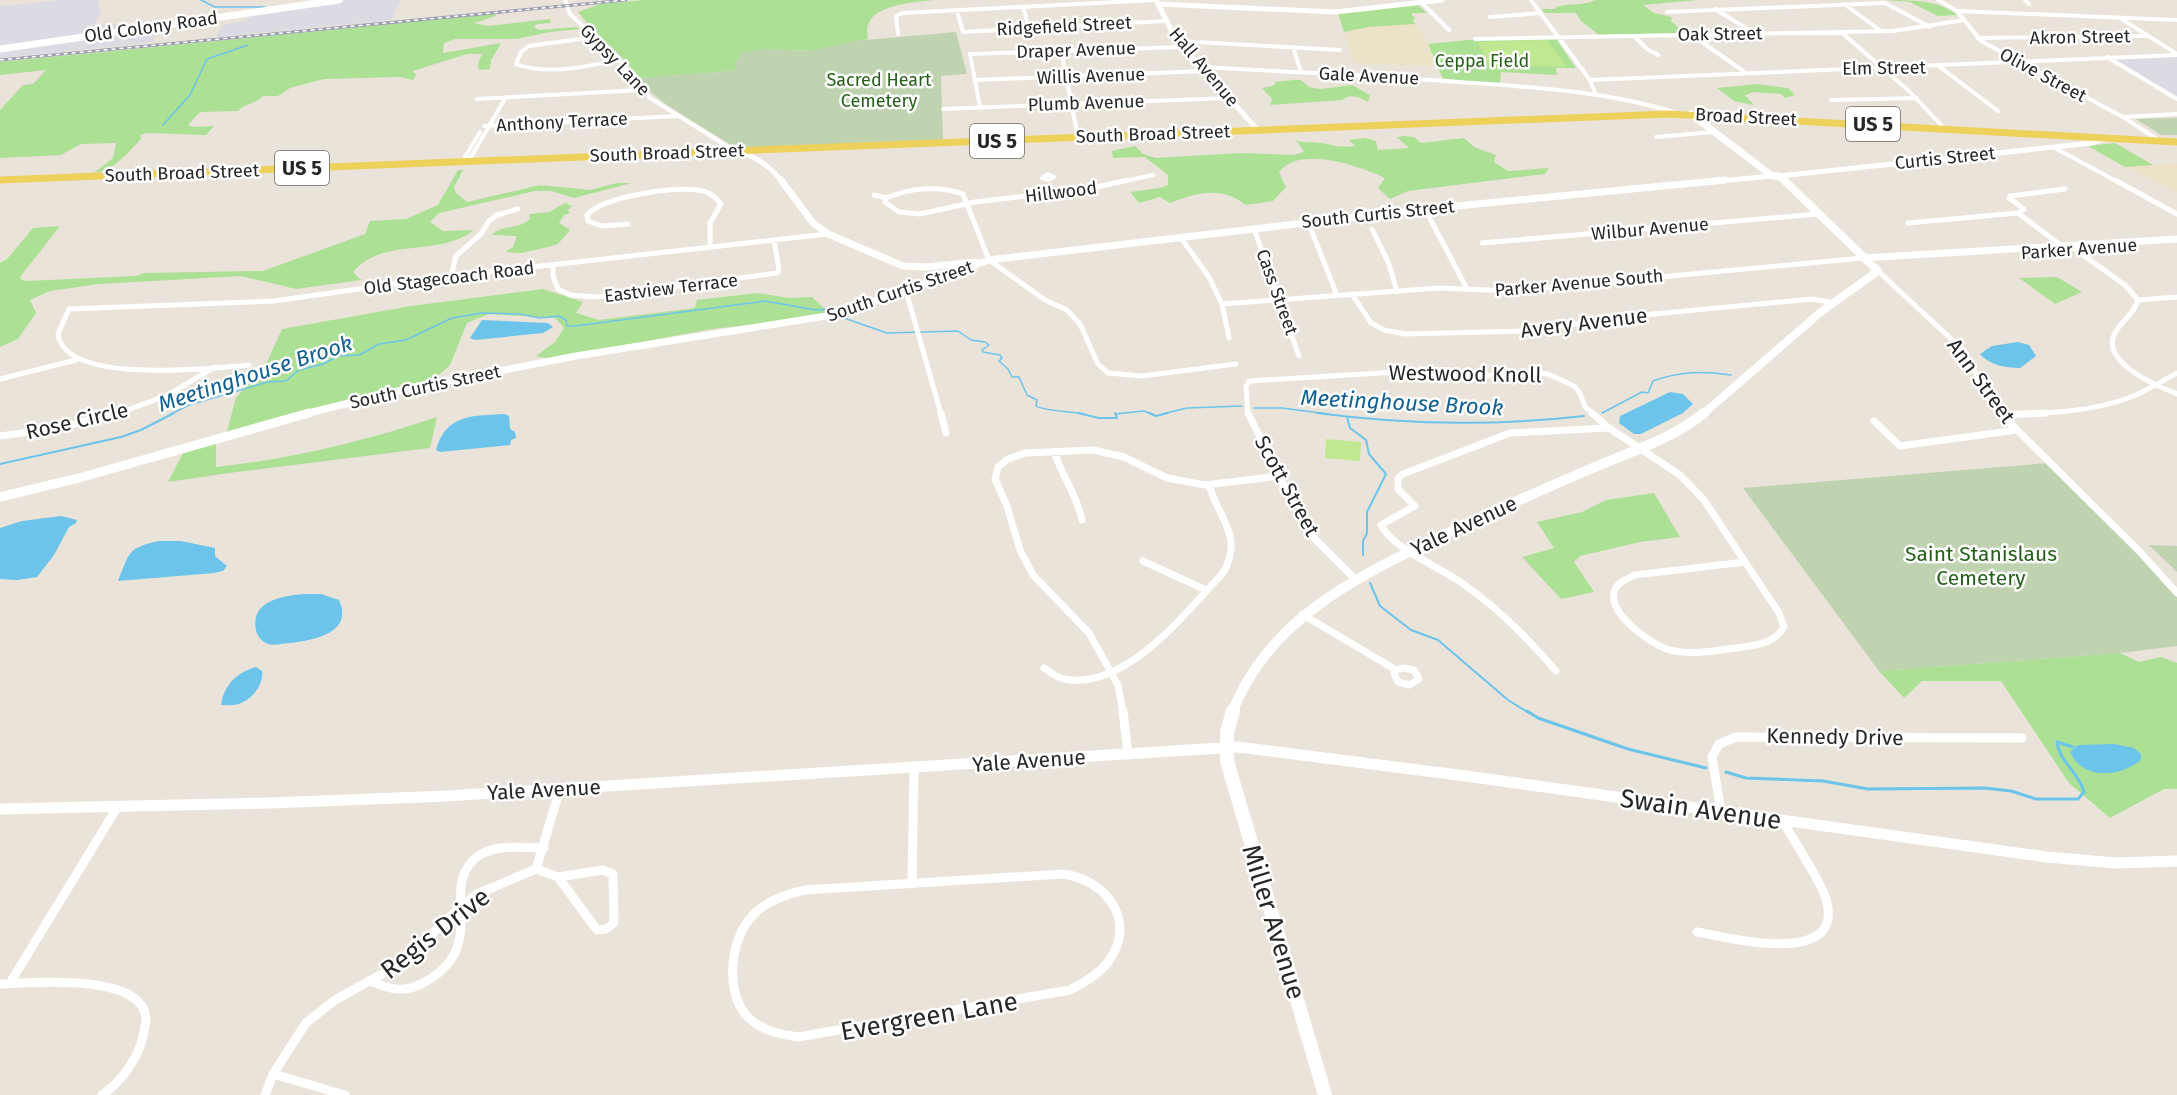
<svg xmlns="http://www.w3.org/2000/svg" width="2177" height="1095" font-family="'Fira Sans',sans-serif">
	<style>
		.industrial { fill: #dcdae2 }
		.education { fill: #ece2c8 }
		.green { fill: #ace095 }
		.cemetery { fill: #c0d3b0 }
		.pitch { fill: #bfe891 }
		.water { fill: #6cc4eb }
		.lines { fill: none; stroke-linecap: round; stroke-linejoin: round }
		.stream-far2 { stroke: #6cc4eb; stroke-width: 1.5 }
		.stream-far1 { stroke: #6cc4eb; stroke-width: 2 }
		.stream { stroke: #6cc4eb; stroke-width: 3 }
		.minor-far3 { stroke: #fff; stroke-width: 4 }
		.minor-far2 { stroke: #fff; stroke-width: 5 }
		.minor-far1 { stroke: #fff; stroke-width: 7 }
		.minor { stroke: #fff; stroke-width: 9 }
		.tertiary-far3 { stroke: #fff; stroke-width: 5 }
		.tertiary-far2 { stroke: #fff; stroke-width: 7 }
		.tertiary-far1 { stroke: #fff; stroke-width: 9 }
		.tertiary { stroke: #fff; stroke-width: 11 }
		.secondary-far3 { stroke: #fff; stroke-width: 7 }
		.secondary-far2 { stroke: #fff; stroke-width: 8 }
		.secondary-far1 { stroke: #fff; stroke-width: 10 }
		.secondary { stroke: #fff; stroke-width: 14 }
		.primary { stroke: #edd15b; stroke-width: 7 }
		.rail-casing { stroke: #9c9eb2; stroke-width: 3 }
		.rail { stroke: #fff; stroke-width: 1.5; stroke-dasharray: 4; stroke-linecap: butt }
		.labels { text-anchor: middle; stroke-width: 5; stroke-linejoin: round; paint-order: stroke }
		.far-street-label { font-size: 18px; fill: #272727; stroke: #fff }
		.far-park-label { font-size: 18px; fill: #26611a; stroke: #fff }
		.shield { fill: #fff; stroke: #686868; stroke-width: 1.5 }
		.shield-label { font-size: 20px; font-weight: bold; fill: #272727 }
		.street-label { font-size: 21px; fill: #272727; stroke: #fff }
		.park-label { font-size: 21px; fill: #26611a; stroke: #fff }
		.water-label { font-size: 22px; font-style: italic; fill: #106093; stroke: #fff }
		.near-street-label { font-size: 26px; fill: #272727; stroke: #fff }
	</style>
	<rect width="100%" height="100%" fill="#eae3d9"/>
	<path class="industrial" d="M64,0H98L101,11L93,27L120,24L117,31L156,28L153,42L0,58V6Z
		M347,0H400L392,20L215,37L223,25L248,20L249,15Z
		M2177,56V96L2114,59Z"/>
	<path class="education" d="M1397,7L1422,31L1437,66L1354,63L1338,13Z
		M2177,163V193L2125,167Z"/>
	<path class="green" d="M645,0H934C911,3 860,4 868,39L811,51L765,49L740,53L734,71L640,78C621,53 596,36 578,12L600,4Z
		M1596,0H1697L1643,5L1654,13L1672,17L1671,21L1685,33L1599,35L1581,21L1576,13H1544L1542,9H1555L1556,7C1570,3 1582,6 1596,0Z
		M1885,0C1910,0 1940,0 1957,15L1938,16L1910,2Z
		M1418,5L1427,13H1412V16L1416,17L1413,20L1415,24L1368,27L1344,32L1338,13Z
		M495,14L496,16L474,23L488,26L550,19L551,23L537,24L534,27L539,30L575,27L581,29L549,32L517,39H455L444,43L443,53L501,43L491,60L490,69L479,70L478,64L482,54H467L413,71L416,75L413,80L400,77L324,79L290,88L278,96H263C256,104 245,103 238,111L200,112L188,125L192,127L214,126L206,135L147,133L140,135L141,139C128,153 113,171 94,173L113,158L116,143L81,144L61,155L0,158V110L23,85L33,84L46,70L0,75V62Z
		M1556,39L1576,68H1556L1557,75L1501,72L1500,84L1443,79L1428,44L1469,40Z
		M1294,80H1301L1309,87L1320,89L1352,85L1370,95L1368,102C1360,97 1350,93 1342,100L1270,105L1272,99L1262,88L1275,85V82Z
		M1758,84L1788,88L1795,95L1785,98L1781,94L1754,92L1745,95L1754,105L1734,101L1717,88Z
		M1404,136L1414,137L1421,143L1464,138L1474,147L1496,155L1494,162L1508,171L1549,168L1545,174L1408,191L1390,199L1378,188L1385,178C1358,166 1301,145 1279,172L1286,187L1273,201L1246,205C1222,186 1197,192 1170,203L1160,197L1139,203L1130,192L1160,188L1168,185V175L1145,157L1113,158L1112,151L1135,146L1143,154L1156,158L1241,153L1294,155L1304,152L1296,140C1305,144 1311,141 1321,143C1333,145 1339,148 1355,146L1349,140L1365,138L1376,141L1378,150L1409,148L1397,137Z
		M2115,143L2153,165L2125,167L2088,146Z
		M458,170H463L454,187L456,193L467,202L540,185L590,190L617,183H632L574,198L551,191H535L439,213L430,222L443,231L474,230C439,258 384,236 353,272L361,280L296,289L241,276L99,284L50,291L30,300L36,313L18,339L0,347V263L7,259L33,228L60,226L20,277L22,280L27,281L136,276L144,273L263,271L365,234L370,221L406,219L438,205Z
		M565,203L572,206L568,210L570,213L564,215L559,223L570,230L558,244L552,246L522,253L505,252L513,247L517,236L492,235C501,224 519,230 530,219L529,214L549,212Z
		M2057,277L2082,292L2055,304L2019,278Z
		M543,289L583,302L576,313L599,320L695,308L697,300L757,293L789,298L812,297L828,312L852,308L792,320L712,329L550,359L536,356L555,342L564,328L555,318L489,314L467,323L450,365L430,383L226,434L236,398L268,360L282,329L411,306Z
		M437,417L430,448L229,473L168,482L183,453L216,443V467C292,459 365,441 437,417Z
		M1654,493L1680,537L1640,542L1580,556L1574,562L1594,592L1561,599L1522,557L1554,548L1537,522L1582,512L1606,500Z
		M2120,653L2139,662L2161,657L2177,663V789H2164L2110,818L2069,783L2001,681H1922L1904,698L1879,671Z"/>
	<path class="cemetery" d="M956,32L967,74L941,76L943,140L736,148L667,105L648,90L640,78L734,71L740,53L765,49L811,51L854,41Z
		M2177,118V135H2161L2136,119Z
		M2048,463L2129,544L2177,597V646L2120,653L1879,671L1743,488Z
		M2149,545L2177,546V572Z"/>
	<path class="pitch" d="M1547,40L1567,67L1494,65L1487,62L1478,42Z
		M1326,439L1361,442L1360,461L1325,458Z"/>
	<path class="water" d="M482,320L548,323L553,327L543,333L475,340L470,338Z
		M2018,342L2029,345L2036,356L2020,368C2006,368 1989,365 1980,354L1992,346Z
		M1670,392L1683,394L1693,404L1683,413L1641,434H1634L1619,423L1620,416Z
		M505,414L509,416L510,429L515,432L516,438L511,440L510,445L440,452L436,450C446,413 474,416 505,414Z
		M61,516L77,520L76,523L69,527L54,555L37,577L17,580L0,579V528L22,521Z
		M159,541H181L215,548V556L227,566L223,571L214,573L118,581C130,552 127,548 159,541Z
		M303,594H321L339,600C354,633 314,640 291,643C284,643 274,646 268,644C262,642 257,636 256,630C250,601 282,596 303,594Z
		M256,667L262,671C264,683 253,699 241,703C236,706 227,705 221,705C224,685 237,672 256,667Z
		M2114,744L2134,748L2141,754V760C2120,777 2083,781 2070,752L2078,745Z"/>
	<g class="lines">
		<path class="stream-far2" d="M201,0L215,7H265
			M163,125L190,95L207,59L248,45
			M841,317L887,333L958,331L971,340L985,342L989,345L982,350L983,352L1000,355L1002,358L999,361L1008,369L1012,377H1019L1027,395L1037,400L1036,406C1043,411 1071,411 1084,414
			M1254,408H1282L1328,414
			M1602,413L1642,392L1648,393L1653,381C1681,371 1702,371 1731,375
			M171,414L189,405L268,382L286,381L299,370L323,364L338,356L359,355L379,344L406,340L452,318L482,313L520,314L540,318L559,316L566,320L567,326H575L765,301L816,310L830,309L832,312
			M1115,414L1144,411L1152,414
			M1162,414L1187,408L1242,406"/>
		<path class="stream-far1" d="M1078,413L1099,418H1117L1115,413
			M1149,413L1156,416L1168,413
			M1317,413C1406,425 1495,426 1584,416
			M1347,417L1350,428L1366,440L1369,454L1386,474L1367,512V533L1363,541V555
			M0,464L121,437L141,430L174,413
			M1370,583L1380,606L1411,630L1438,640L1508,700L1529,713"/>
		<path class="stream" d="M1527,711L1538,718L1628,749L1706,768
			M1726,772L1746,778L1823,781L1868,789L1985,788L2011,791L2036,799H2078L2084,792C2079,772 2059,762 2057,742L2073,747"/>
		<path class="minor-far3" d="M565,0L570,14L619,60L650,98L733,150
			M1531,0L1590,80L1596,95
			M1938,0L1957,11L1981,41L2123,117L2157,139
			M2025,0L2029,4
			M1422,3L1449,30
			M1844,4L1881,31
			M1023,7L1029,28
			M1715,9L1754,33
			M957,11L963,32L1165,21
			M1957,11L2177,20
			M1667,12L1885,3L1930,27
			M1490,17L1541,13
			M2120,18L2177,54
			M1841,32L1909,91L1944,128
			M898,34L896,16L903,13L1155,0
			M1692,35L1746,73
			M1634,36L1647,49L1658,55
			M595,37L529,46L521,52L516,64C546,76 588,66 619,60
			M1977,38L2146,36
			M1475,39L1893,31L1965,20
			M1177,41L1340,50
			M1293,47L1301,72
			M1061,51L1078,137
			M2107,57L2177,99
			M1201,67C1292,72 1383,76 1474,83C1543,88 1611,92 1677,113
			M1940,67L1998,111
			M976,80L1205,71
			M1590,80L2177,55
			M477,99L642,90
			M1831,100L1917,98
			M980,107L970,54L1182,47
			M943,109L1229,98
			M2123,117L2177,114
			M484,126L677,116
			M1656,137L1714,132
			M2053,147L2118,182
			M466,161L471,157L506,97
			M466,161L465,157L480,132
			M1048,174L1054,177L1049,180L1042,178Z
			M1121,182L1153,175"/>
		<path class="minor-far2" d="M2115,180L2177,214
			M874,195L886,198L885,202L899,212L920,214L975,202L1089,189L1128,180
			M886,198C910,188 938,185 963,194L989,260L1045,300L1067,310L1080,324L1098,364L1108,373L1142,376L1236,364
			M1425,209L1467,289
			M2018,213L2024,209L2009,198L2010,196L2065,189
			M1308,222L1337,295
			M1908,223L2018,213L2062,246
			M628,224L602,226L588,221L587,215C604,196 672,187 698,190C708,191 715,196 721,204L710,223V247
			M1254,229L1299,356
			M1372,229L1389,264L1397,292
			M1181,238L1209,277L1222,304L1229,338
			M1482,243L1818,214
			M2069,245L2125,285L2138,300C2134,315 2120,321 2114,335C2102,363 2157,386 2177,394
			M553,265V276L558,289L570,295L596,297L777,273L779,270L774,240
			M1878,271L1963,350L1990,400L2002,414
			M451,276L456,256L481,234L489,221L497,215L518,209
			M906,291L941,414
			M1352,294L1371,323L1384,330L1405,334L1527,331L1622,317L1813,299L1834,303
			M2138,300L2177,297
			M1222,304L1439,288L1510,291L1863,258
			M249,365C212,368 65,386 58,334L69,309L274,301L451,276L828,234
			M0,379L76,360
			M116,414L166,396L215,367
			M1248,414L1246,387L1249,381L1413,371L1469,377L1533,372L1548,374L1574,386L1580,393L1585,407L1594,414
			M2015,414C2054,413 2094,411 2131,397C2147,391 2162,381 2177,373"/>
		<path class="minor-far1" d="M941,413L946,433
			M1248,413L1279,476L1314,538L1354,578
			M1592,413L1609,428L1680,475L1704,500L1779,613L1784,627C1773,645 1755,645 1736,648C1713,651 1689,656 1667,649C1649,643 1609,614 1614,592C1617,582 1627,579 1635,575L1745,562
			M2000,413L2139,551L2177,593
			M2002,415L2046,413
			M1874,421L1900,446L2017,430
			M0,436L57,428L121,413
			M1054,451C1062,477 1076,492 1082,520
			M1143,561L1206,590
			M1302,614L1396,670
			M1044,668C1050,672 1057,678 1064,679C1126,691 1186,612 1223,573C1244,536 1219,520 1209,485
			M1403,668L1414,670L1419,679L1409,685L1398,682L1394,674L1396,670Z
			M1556,671C1528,638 1498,608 1462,583C1441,568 1393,549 1381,525L1415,506L1398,489V478L1403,474L1510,433L1609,428
			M1123,713L1118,685L1089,633L1033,575L1020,550L1007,506L995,479L998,467L1008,459L1025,453L1093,450L1124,457L1167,478L1205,485L1279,476"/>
		<path class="minor" d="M1123,711L1128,755
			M1721,812L1712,757L1719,744L1736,737L2022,738
			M536,869L558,877
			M603,870L613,874L614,923L606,929L597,930L558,877Z
			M1063,874C1107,880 1138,922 1108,962C1098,975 1084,983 1070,990L798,1037C779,1034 761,1031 747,1016C724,991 730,936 755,913C768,900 787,894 805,890Z
			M912,884L914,769
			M1697,932C1729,938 1850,969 1825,896C1817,875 1794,841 1782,820
			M371,981C392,991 406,993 427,981C491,943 437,888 477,857C495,843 523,848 544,848
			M10,983L118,806
			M0,984C31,983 142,972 146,1018C146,1023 144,1030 143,1036C138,1059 121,1082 102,1095
			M273,1074L345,1095
			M265,1095L273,1074L306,1023L335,1000L402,963L459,908L477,894L536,869L560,789"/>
		<path class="tertiary-far3" d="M1157,2L1177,41L1258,130
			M1158,4L1335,12L1442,0
			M737,151C755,156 771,167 782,182
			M1779,176L2092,143L2110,137
			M1710,182L1772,176"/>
		<path class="tertiary-far2" d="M781,180L813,223L828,234L903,266L926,267L975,262
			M1863,258L2177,239
			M304,414L402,390L576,356L839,314L989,260L1425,209L1725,180"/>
		<path class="tertiary-far1" d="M0,497L79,478L309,413"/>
		<path class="tertiary" d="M0,809L270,803L446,796L1238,747L1466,776L2047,857L2116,863L2177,861"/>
		<path class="secondary-far3" d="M0,49L339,0
			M1691,114L1772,176H1779L1785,182"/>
		<path class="secondary-far2" d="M1703,414L1822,311L1878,271L1784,180"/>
		<path class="secondary-far1" d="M1232,713C1268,619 1357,577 1441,536C1492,512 1543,489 1595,467C1632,451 1672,439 1704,413"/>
		<path class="secondary" d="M1233,711L1227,732V761L1325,1095"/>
		<path class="primary" d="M0,180L1668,114L2177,142"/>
		<defs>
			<path id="rail" d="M0,60L626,0"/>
		</defs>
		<use href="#rail" class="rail-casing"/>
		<use href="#rail" class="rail"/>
	</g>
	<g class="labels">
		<g class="far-street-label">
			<text transform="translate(1064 26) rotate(-3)" y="6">Ridgefield Street</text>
			<text transform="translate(151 27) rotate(-8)" y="6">Old Colony Road</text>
			<text transform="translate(1720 34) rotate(-1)" y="6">Oak Street</text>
			<text transform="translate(2080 37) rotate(-1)" y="6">Akron Street</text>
			<text transform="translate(1076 50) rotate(-2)" y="6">Draper Avenue</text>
			<text transform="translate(615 60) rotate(46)" y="6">Gypsy Lane</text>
			<text transform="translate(1204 67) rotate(50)" y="6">Hall Avenue</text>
			<text transform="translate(1884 68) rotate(-1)" y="6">Elm Street</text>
			<text transform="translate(2043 75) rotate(28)" y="6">Olive Street</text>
			<text transform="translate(1091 76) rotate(-2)" y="6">Willis Avenue</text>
			<text transform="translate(1369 76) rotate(3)" y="6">Gale Avenue</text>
			<text transform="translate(1086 103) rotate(-2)" y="6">Plumb Avenue</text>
			<text transform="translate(1746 117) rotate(3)" y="6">Broad Street</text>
			<text transform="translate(562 122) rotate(-3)" y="6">Anthony Terrace</text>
			<text transform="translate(1153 134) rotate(-2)" y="6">South Broad Street</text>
			<text transform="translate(667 153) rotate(-2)" y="6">South Broad Street</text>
			<text transform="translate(1945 158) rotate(-6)" y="6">Curtis Street</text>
			<text transform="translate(182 173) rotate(-2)" y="6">South Broad Street</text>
			<text transform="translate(1061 192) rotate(-7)" y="6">Hillwood</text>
			<text transform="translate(1378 214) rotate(-6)" y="6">South Curtis Street</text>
			<text transform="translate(1650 229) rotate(-5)" y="6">Wilbur Avenue</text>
			<text transform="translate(2079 249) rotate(-4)" y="6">Parker Avenue</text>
			<text transform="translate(449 278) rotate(-7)" y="6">Old Stagecoach Road</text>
			<text transform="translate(1579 283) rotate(-5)" y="6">Parker Avenue South</text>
			<text transform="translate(671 288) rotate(-7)" y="6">Eastview Terrace</text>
			<text transform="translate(900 291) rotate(-19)" y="6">South Curtis Street</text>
			<text transform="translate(1277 292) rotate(70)" y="6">Cass Street</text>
			<text transform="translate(425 387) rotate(-12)" y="6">South Curtis Street</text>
		</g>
		<g class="far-park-label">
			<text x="1482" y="67">Ceppa Field</text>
			<text x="879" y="86">Sacred Heart<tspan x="879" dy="21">Cemetery</tspan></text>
		</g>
		<g class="shield">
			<rect x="1846" y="107" width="54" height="34" rx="4.5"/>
			<rect x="970" y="124" width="54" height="34" rx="4.5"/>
			<rect x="275" y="151" width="54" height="34" rx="4.5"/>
		</g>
		<g class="shield-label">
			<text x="1873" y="131">US 5</text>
			<text x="997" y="148">US 5</text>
			<text x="302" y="175">US 5</text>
		</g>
		<g class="street-label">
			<text transform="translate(1584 323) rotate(-7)" y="7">Avery Avenue</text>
			<text transform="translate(1465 374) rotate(1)" y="7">Westwood Knoll</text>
			<text transform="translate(1981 381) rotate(54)" y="7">Ann Street</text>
			<text transform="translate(77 421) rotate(-13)" y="7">Rose Circle</text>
			<text transform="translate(1287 486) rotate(61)" y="7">Scott Street</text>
			<text transform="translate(1464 526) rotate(-25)" y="7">Yale Avenue</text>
			<text transform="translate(1835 737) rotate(1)" y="7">Kennedy Drive</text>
			<text transform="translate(1029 761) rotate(-4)" y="7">Yale Avenue</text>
			<text transform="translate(544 790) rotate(-3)" y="7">Yale Avenue</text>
		</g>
		<g class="park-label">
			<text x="1981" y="561">Saint Stanislaus<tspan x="1981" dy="24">Cemetery</tspan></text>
		</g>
		<g class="water-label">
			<text transform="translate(255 373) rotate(-18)" y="8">Meetinghouse Brook</text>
			<text transform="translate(1402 402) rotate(3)" y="8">Meetinghouse Brook</text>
		</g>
		<g class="near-street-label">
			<text transform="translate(1701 809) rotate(8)" y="9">Swain Avenue</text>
			<text transform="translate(1274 922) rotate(73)" y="9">Miller Avenue</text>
			<text transform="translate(435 933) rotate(-38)" y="9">Regis Drive</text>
			<text transform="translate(929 1016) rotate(-10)" y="9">Evergreen Lane</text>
		</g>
	</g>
</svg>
